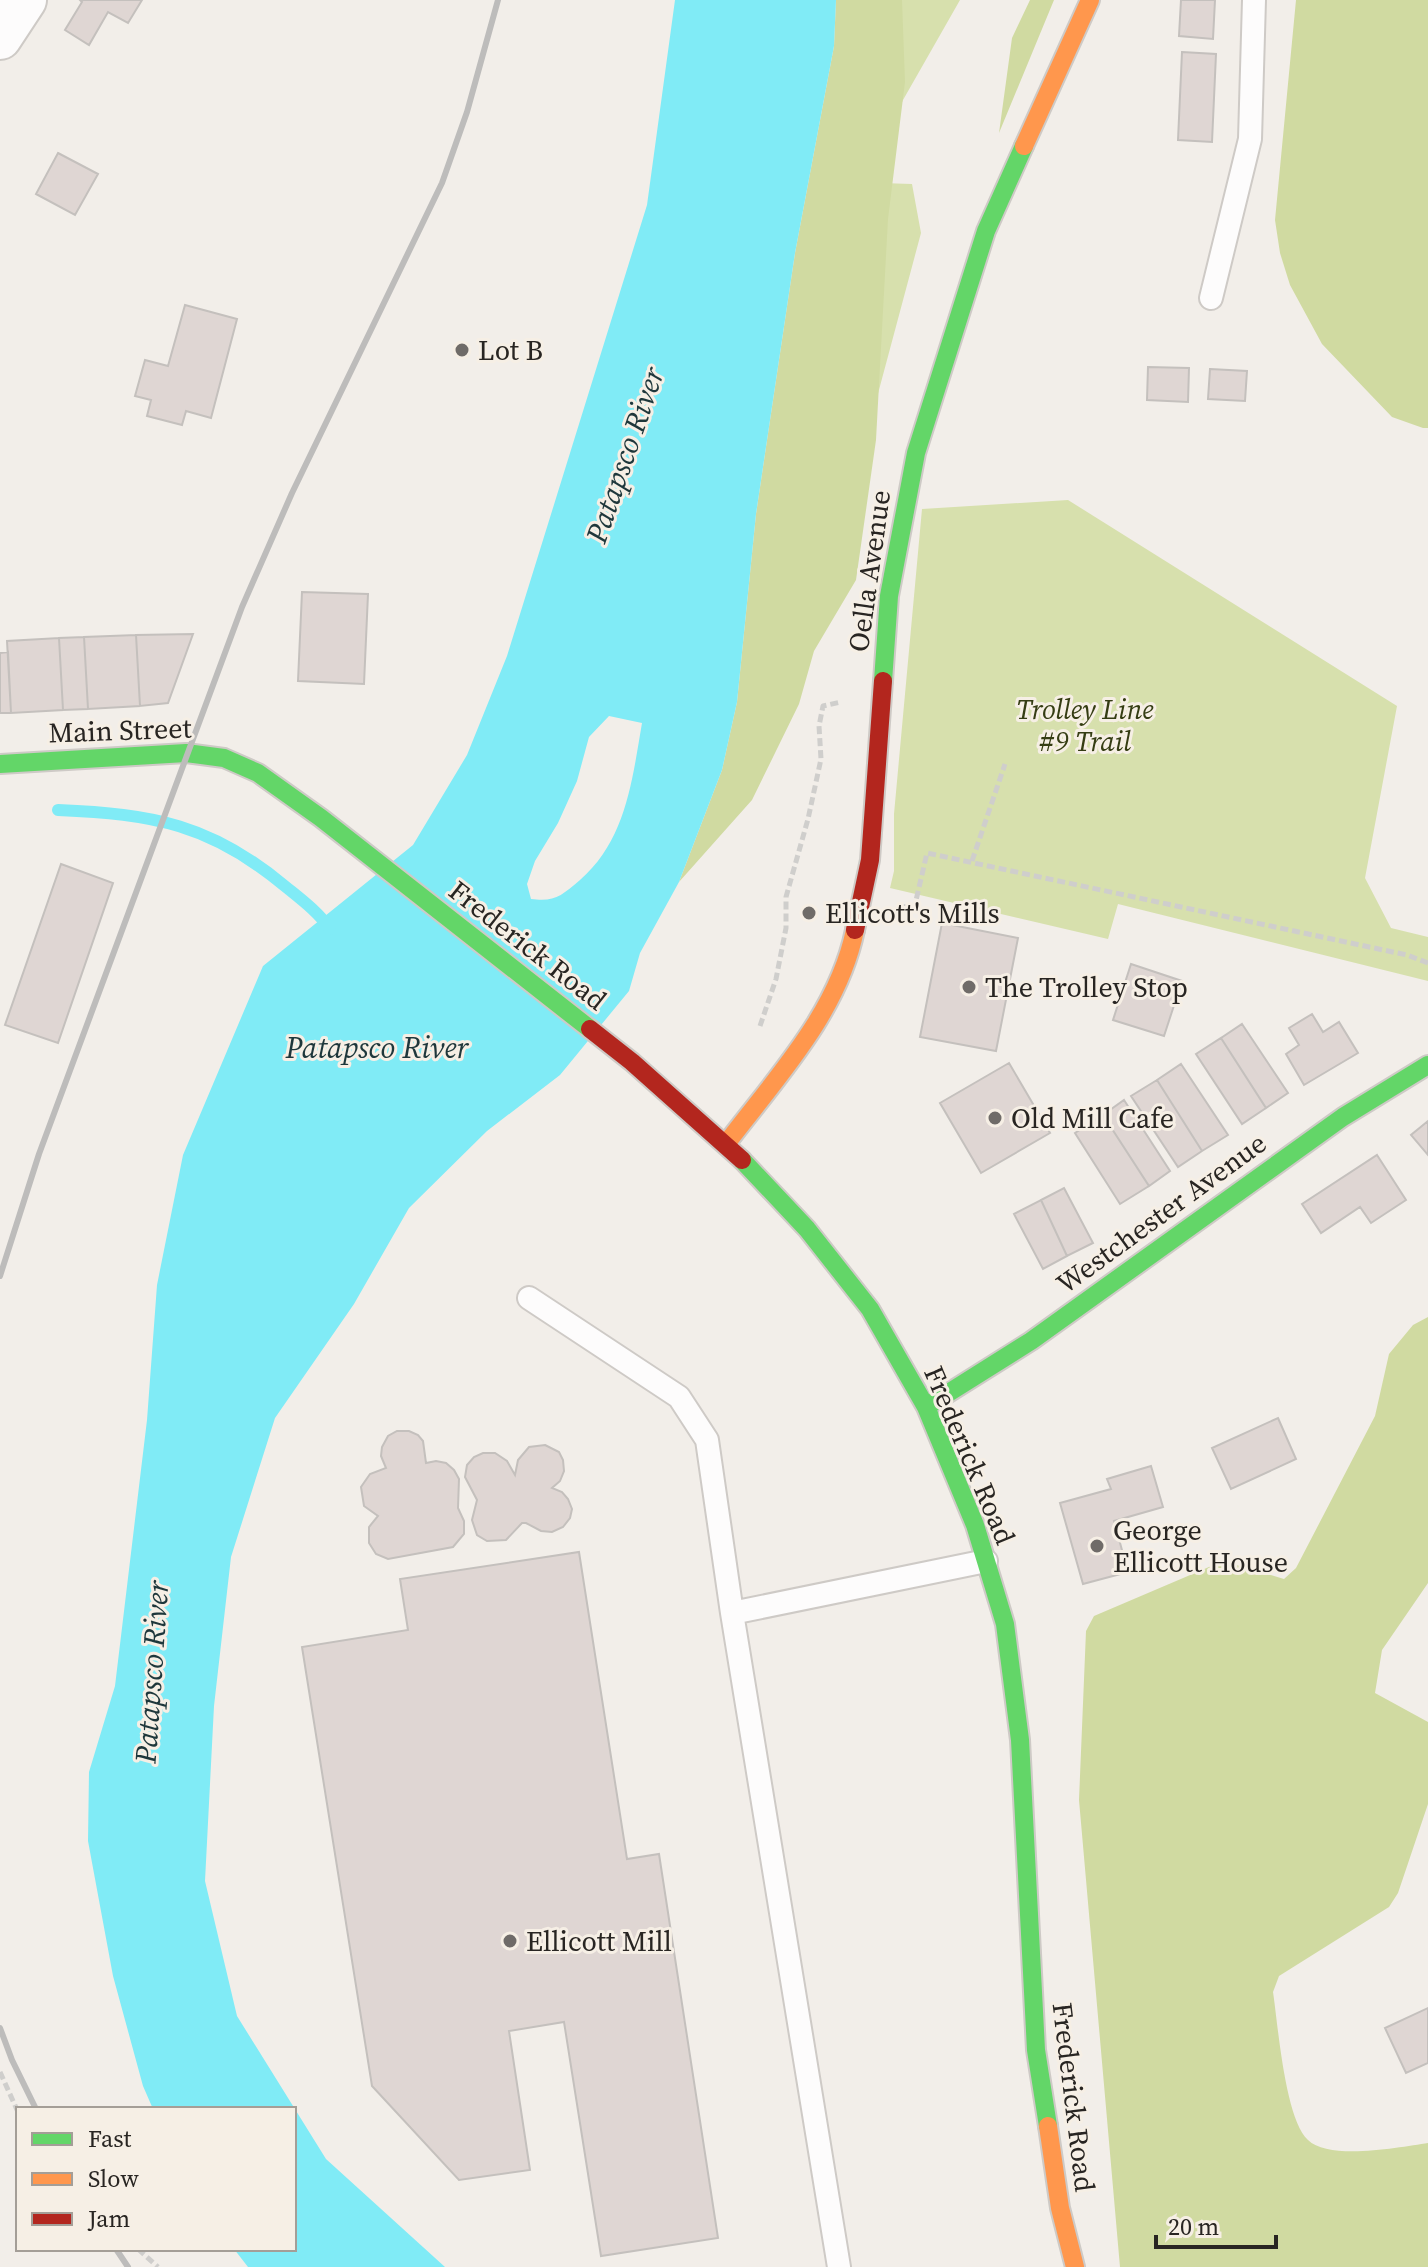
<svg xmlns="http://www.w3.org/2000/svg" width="1428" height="2267" font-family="'Source Serif 4',serif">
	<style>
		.green { fill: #d7e0ad }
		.forest { fill: #d0daa1 }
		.water { fill: #80ebf6; fill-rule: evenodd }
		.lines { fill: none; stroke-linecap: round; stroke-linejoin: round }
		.stream { stroke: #80ebf6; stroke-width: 12 }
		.building { fill: #dfd6d3; stroke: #c4c0bd; stroke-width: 2 }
		.lane-casing { stroke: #cecac6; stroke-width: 26 }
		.street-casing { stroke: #cecac6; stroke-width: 46 }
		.fast-casing { stroke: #cecac6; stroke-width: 22 }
		.slow-casing { stroke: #cecac6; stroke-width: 22 }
		.jam-casing { stroke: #cecac6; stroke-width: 22 }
		.path { stroke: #cfcecc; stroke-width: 5; stroke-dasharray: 8 4; stroke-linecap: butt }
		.lane { stroke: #fdfcfc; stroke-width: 22 }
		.street { stroke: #fdfcfc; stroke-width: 42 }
		.fast { stroke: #63d668; stroke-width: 18 }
		.slow { stroke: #ff974d; stroke-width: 18 }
		.jam { stroke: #b3261e; stroke-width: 18 }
		.rail { stroke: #bdbcbb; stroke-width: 6 }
		.poi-dot { fill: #6f6b68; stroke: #f6efe5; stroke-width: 3 }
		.labels { text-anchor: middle; stroke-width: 6; stroke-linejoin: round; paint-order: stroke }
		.poi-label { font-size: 28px; fill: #282522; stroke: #f6efe5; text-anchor: start }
		.street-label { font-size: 28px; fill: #282522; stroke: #f6efe5 }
		.park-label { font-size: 28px; font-style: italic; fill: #353d13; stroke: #f6efe5 }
		.water-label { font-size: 30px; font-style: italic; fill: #1e373b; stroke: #f6efe5 }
	</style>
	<rect width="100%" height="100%" fill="#f2eee9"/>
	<path class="green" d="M836,0H960L903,100L885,140L881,183L912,184L921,233L872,416Z
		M1068,500L1397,706L1365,878L1391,928L1428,937V981L1118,904L1108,939L890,888L894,871V814L922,509Z"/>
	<path class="forest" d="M836,0H902L905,82L888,219L876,440L856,580L814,651L799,704L752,800L679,882L722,770L737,702L756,514L795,253L834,46Z
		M1030,0H1054L999,133L1012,38Z
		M1296,0H1428V428H1423L1392,417L1322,344L1290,285L1280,253L1275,220Z
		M1428,1317V1583L1382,1650L1375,1693L1428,1722V1804L1398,1893L1389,1907L1279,1976L1273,1992C1278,2025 1285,2119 1308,2140C1329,2161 1401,2147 1428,2143V2267H1120L1079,1800L1086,1631L1094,1616L1223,1561L1284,1579L1296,1568L1375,1416L1389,1354L1413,1325Z"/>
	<path class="water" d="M675,0H836L834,46L795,253L756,514L737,702L722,770L679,882L640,953L629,991L560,1075L487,1131L409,1208L354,1304L275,1418L231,1557L214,1706L205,1881L237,2016L326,2159L445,2267H248L234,2249H294V2109H153L143,2086L113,1976L88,1841L89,1772L115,1686L147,1420L157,1285L183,1155L263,966L413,845L467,755L507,656L647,205ZM609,716L642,723C632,781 626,840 580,880C561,896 555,902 531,899L527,884L535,861L558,823L577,781L589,737Z"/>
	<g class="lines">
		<path class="stream" d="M58,810C153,814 211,824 286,887C302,900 318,912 330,929"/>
	</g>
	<path class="building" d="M80,0H142L128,23L108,12L89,45L65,30L82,2Z
		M1181,0H1215L1213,39L1179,36Z
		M1182,52L1216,54L1212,142L1178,140Z
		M58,153L98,174L75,215L36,194Z
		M185,305L237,319L211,418L186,411L182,425L147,416L151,400L135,396L145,360L168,366Z
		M1148,367L1189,368L1188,402L1147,400Z
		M1210,369L1247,371L1245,401L1208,399Z
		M302,592L368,594L364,684L298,681Z
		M193,634L168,703L140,706L136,635Z
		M136,635L140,706L88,709L84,637Z
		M84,637L88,709L63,710L59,638Z
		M59,638L63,710L11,713L7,641Z
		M8,652L11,713H0V653Z
		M61,864L113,883L58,1043L5,1025Z
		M942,923L1018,938L996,1051L920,1037Z
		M1131,964L1182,981L1164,1036L1113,1020Z
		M1312,1014L1323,1032L1339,1022L1358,1053L1304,1085L1286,1054L1299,1045L1289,1028Z
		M1242,1024L1288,1093L1266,1108L1221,1038Z
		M1221,1038L1266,1108L1242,1124L1196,1054Z
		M1009,1063L1050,1133L981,1173L940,1103Z
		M1181,1064L1228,1135L1202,1151L1157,1080Z
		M1157,1080L1202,1151L1178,1167L1131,1096Z
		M1124,1100L1170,1171L1149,1186L1103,1115Z
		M1103,1115L1149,1186L1120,1204L1075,1133Z
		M1428,1121V1155L1411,1135Z
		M1377,1155L1406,1200L1371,1223L1360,1207L1321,1233L1302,1204Z
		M1064,1188L1093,1243L1067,1256L1041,1200Z
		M1041,1200L1067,1256L1043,1269L1014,1214Z
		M1278,1418L1296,1459L1231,1489L1212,1448Z
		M397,1431H409L418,1435L423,1441L426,1463L436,1461L446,1463L454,1470L459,1479L458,1508L464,1521V1534L453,1547L388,1559L376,1554L369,1543V1527L378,1516L364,1506L361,1487L370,1474L386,1468L381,1456L382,1447L388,1436Z
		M545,1445L559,1452L563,1460L564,1471L560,1481L552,1488L562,1492L568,1499L572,1509L570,1518L563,1527L552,1532L541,1531L526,1523H522L506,1540L487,1541L477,1535L472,1520L477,1500L465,1477L467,1465L474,1457L483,1453H495L507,1461L515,1475L518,1460L529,1447Z
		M1151,1466L1163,1507L1114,1521L1128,1572L1083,1584L1060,1503L1111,1489L1107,1479Z
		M579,1552L627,1859L659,1854L718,2238L601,2256L564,2022L509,2031L530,2170L459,2180L372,2086L302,1647L408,1630L400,1579Z
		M1428,2008V2063L1406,2073L1385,2028Z"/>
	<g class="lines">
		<defs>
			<path id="lane" d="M1211,298L1250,139L1254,0
				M529,1298L679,1397L707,1440L732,1613L839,2267
				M732,1613L986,1561"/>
			<path id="street" d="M0,38L25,0"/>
			<path id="fast" d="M883,681L889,596L916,453L986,231L1024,146
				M0,764L186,753L224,758L258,773L321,818L590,1029
				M742,1160L807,1229L870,1309L926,1407L975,1525L1005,1624L1020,1740L1036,2050L1048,2126
				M926,1407L1031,1341L1343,1117L1428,1065"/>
			<path id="slow" d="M1024,146L1090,0
				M726,1144C776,1078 838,1013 855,930
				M1048,2126L1060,2208L1075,2267"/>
			<path id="jam" d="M855,930L870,860L883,681
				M590,1029L632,1062L742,1160"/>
		</defs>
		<use href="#lane" class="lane-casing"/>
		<use href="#street" class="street-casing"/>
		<use href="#fast" class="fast-casing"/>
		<use href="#slow" class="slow-casing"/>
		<use href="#jam" class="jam-casing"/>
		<path class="path" d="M972,861L1005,764
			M901,906L914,909L927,853L1407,955L1428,963
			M760,1026L776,979L786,928V897L808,819L821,759L819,726L823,706L841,702
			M0,2072L18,2112
			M138,2249L158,2267"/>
		<use href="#lane" class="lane"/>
		<use href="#street" class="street"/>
		<use href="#fast" class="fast"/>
		<use href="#slow" class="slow"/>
		<use href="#jam" class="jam"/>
		<path class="rail" d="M0,1276L39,1154L242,607L292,493L442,183L467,112L498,0
			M0,2028L12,2060L36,2109
			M116,2249L128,2267"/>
	</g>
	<g class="poi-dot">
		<circle cx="462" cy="350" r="8"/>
		<circle cx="809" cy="913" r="8"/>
		<circle cx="969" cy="987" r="8"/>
		<circle cx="995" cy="1118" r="8"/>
		<circle cx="1097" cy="1546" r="8"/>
		<circle cx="510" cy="1941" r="8"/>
	</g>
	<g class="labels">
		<g class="poi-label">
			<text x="478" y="360">Lot B</text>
			<text x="825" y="923">Ellicott's Mills</text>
			<text x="985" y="997">The Trolley Stop</text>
			<text x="1011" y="1128">Old Mill Cafe</text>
			<text x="1113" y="1540">George<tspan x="1113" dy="32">Ellicott House</tspan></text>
			<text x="526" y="1951">Ellicott Mill</text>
		</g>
		<g class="street-label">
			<text transform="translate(869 571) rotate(-82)" y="10">Oella Avenue</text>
			<text transform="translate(120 730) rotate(-2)" y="10">Main Street</text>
			<text transform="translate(528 945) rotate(38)" y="10">Frederick Road</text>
			<text transform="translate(1161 1213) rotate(-36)" y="10">Westchester Avenue</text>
			<text transform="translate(970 1455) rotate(67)" y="10">Frederick Road</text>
			<text transform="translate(1074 2097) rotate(83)" y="10">Frederick Road</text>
		</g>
		<g class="park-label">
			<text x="1085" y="719">Trolley Line<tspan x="1085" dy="32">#9 Trail</tspan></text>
		</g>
		<g class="water-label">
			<text transform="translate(625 455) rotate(-71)" y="10">Patapsco River</text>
			<text x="377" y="1058">Patapsco River</text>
			<text transform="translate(152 1672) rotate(-86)" y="10">Patapsco River</text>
		</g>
	</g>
	<rect x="16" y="2107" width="280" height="144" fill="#f6efe5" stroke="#a49e97" stroke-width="2"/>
	<rect x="32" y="2133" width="40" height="12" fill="#63d668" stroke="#a49e97" stroke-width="2"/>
	<text x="88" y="2147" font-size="24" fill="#282522">Fast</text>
	<rect x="32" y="2173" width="40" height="12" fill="#ff974d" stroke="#a49e97" stroke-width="2"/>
	<text x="88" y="2187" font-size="24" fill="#282522">Slow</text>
	<rect x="32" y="2213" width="40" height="12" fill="#b3261e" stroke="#a49e97" stroke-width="2"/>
	<text x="88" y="2227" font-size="24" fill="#282522">Jam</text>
	<path d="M1156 2235v12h120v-12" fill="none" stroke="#282522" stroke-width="4"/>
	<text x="1168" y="2235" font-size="24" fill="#282522" stroke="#f6efe5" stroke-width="6" paint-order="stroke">20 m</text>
</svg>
